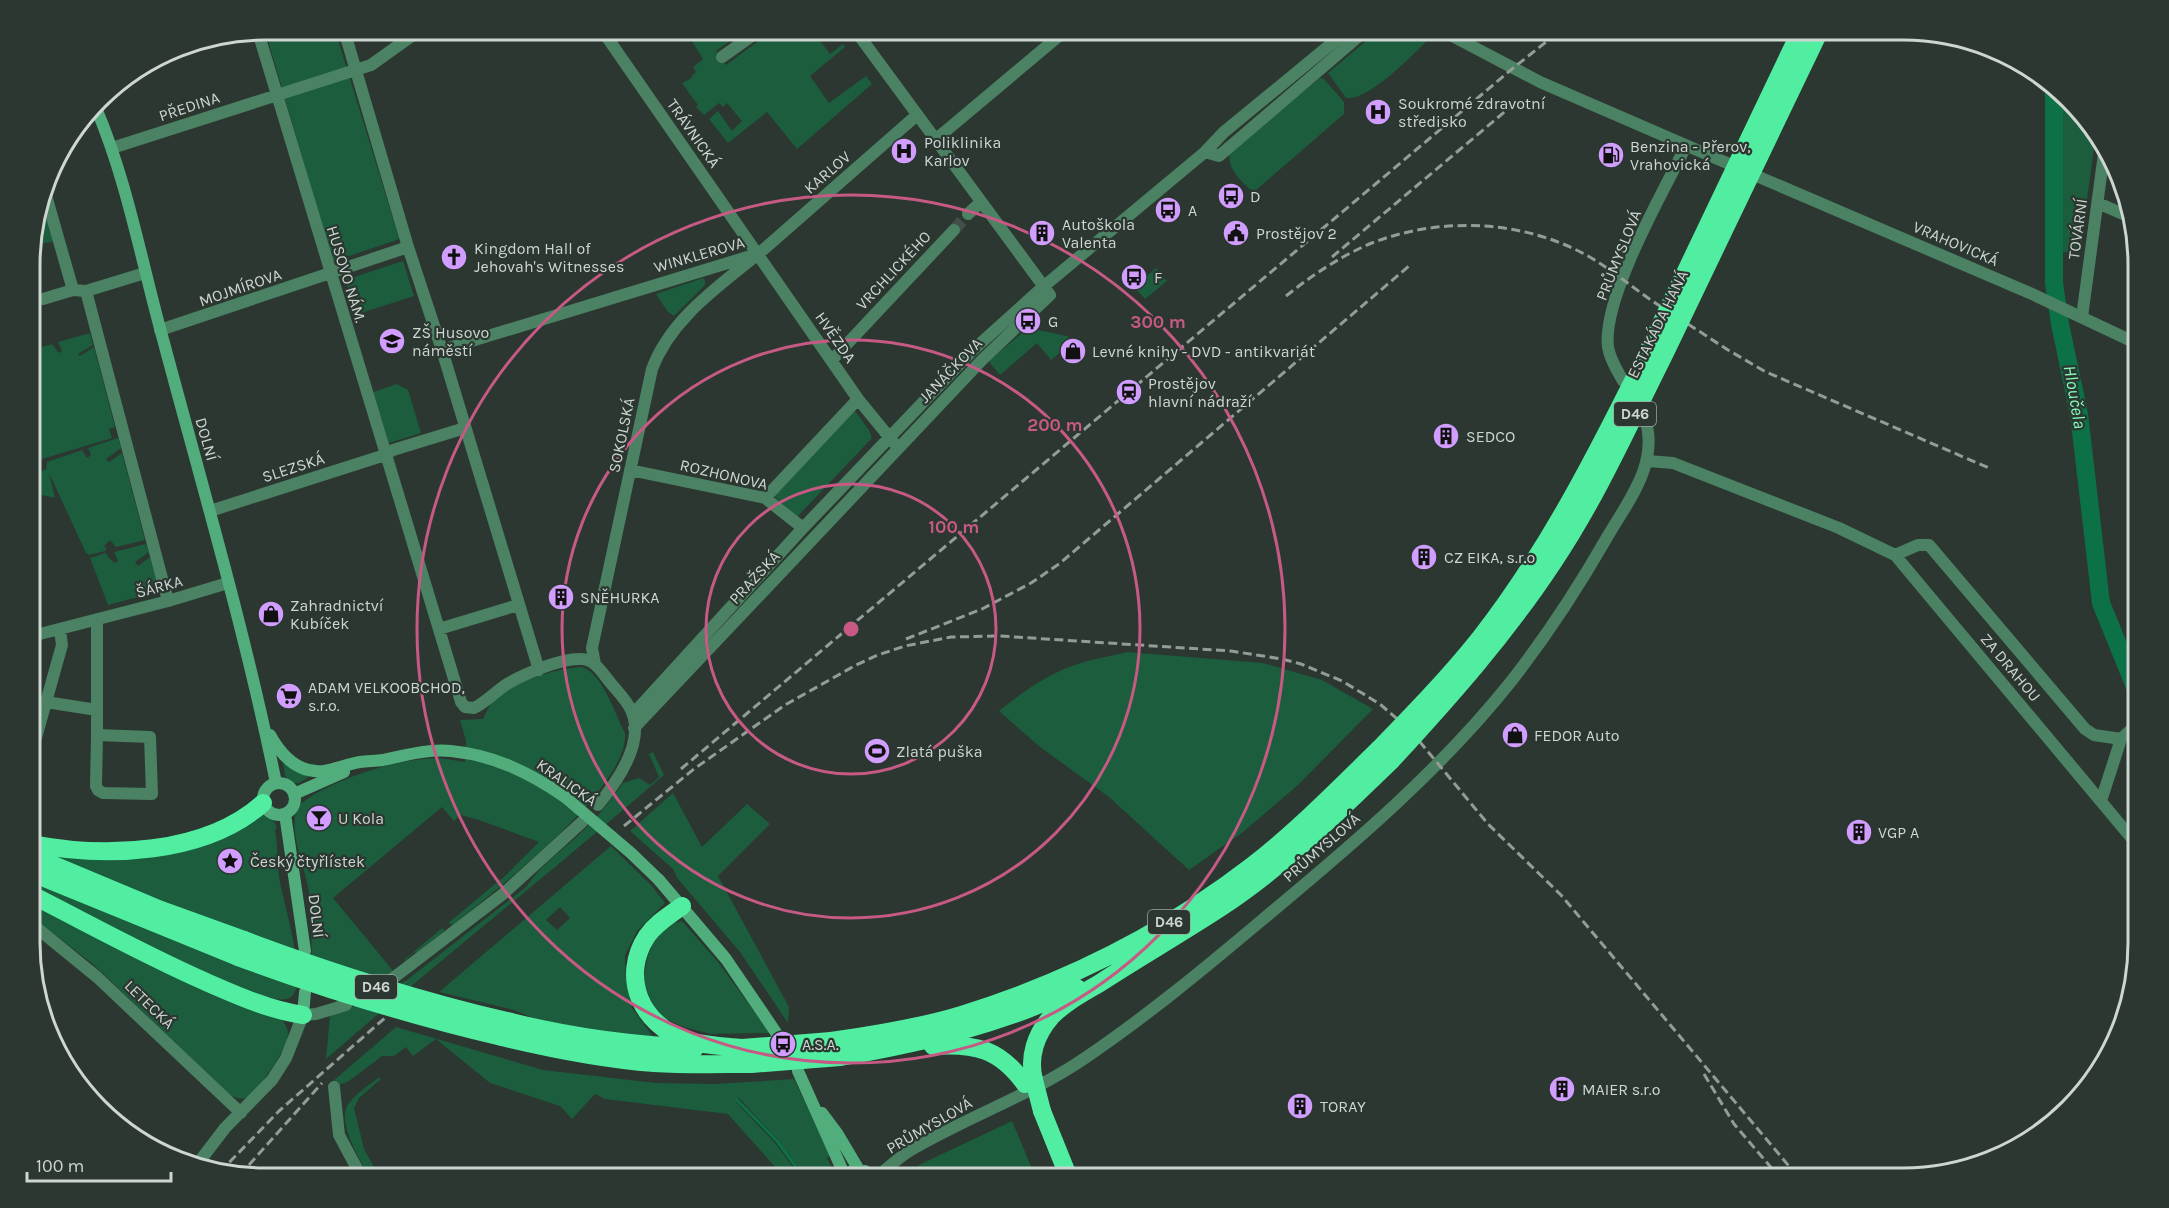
<svg xmlns="http://www.w3.org/2000/svg" width="2169" height="1208" font-family="Karla,sans-serif">
	<style>
		.green { fill: #1b5d3d; fill-rule: evenodd }
		.lines { fill: none; stroke-linecap: round; stroke-linejoin: round }
		.stream { stroke: #0c7146; stroke-width: 3 }
		.river { stroke: #0c7146; stroke-width: 18 }
		.minor-tunnel { stroke: #434f48; stroke-width: 12; stroke-dasharray: 12 6; stroke-linecap: butt }
		.minor { stroke: #4b8263; stroke-width: 12 }
		.tertiary { stroke: #4b8263; stroke-width: 12 }
		.secondary { stroke: #51ad7c; stroke-width: 12 }
		.motorway { stroke: #51eda1; stroke-width: 18 }
		.rail { stroke: #939d97; stroke-width: 3; stroke-dasharray: 9 4.5; stroke-linecap: butt }
		.secondary-bridge { stroke: #51ad7c; stroke-width: 12 }
		.motorway-bridge { stroke: #51eda1; stroke-width: 18 }
		.ring { fill: none; stroke: #c65a84; stroke-width: 3 }
		.labels { text-anchor: middle; stroke-width: 4.5; stroke-linejoin: round; paint-order: stroke }
		.shield { fill: #2b3730; stroke: #9da6a1; stroke-width: 1.5 }
		.shield-label { font-size: 15px; font-weight: bold; fill: #ced6d1 }
		.poi-label { font-size: 16px; fill: #ced6d1; stroke: #2b3730; text-anchor: start }
		.street-label { font-size: 16px; fill: #ced6d1; stroke: #2b3730 }
		.water-label { font-size: 18px; font-style: italic; fill: #84f9b9; stroke: #2b3730 }
		.rim { fill: none; stroke: #ced6d1; stroke-width: 3 }
		.centre { fill: #c65a84; stroke: #2b3730; stroke-width: 3 }
		.ring-label { font-size: 18px; text-anchor: middle; font-weight: bold; fill: #c65a84; stroke: #2b3730; stroke-width: 4.5; stroke-linejoin: round; paint-order: stroke }
	</style>
	<rect width="100%" height="100%" fill="#2b3730"/>
	<path class="green" d="M265,30H335L399,238L397,240L334,261L332,259Z
		M685,30H745L716,51L726,65L773,30H812L830,54L843,44L845,47L810,76L829,103L866,76L872,84L797,149L767,112L728,143L709,119L718,111L732,131L742,121L727,103L723,107L719,103L704,115L696,107L698,105L682,83L692,78L691,77L696,72L693,67L703,59Z
		M1379,30H1420L1432,36C1414,53 1370,101 1346,98L1328,73Z
		M1320,78L1324,79L1344,102V114L1255,191H1252C1240,181 1226,167 1230,151Z
		M2046,85L2096,132L2080,253L2049,251V99Z
		M43,198L55,241L32,246V235Z
		M403,261L414,296L355,315L345,280Z
		M1156,268L1167,281L1145,299L1134,287Z
		M703,278L705,280V285L674,316L668,312L656,294Z
		M1028,328L1067,336L1073,342L1051,360L1037,343L1000,375L990,363V360Z
		M90,333L93,345L78,354L80,356L94,347L115,427L109,429L112,438L32,462V350L52,344L59,353L62,351L58,342Z
		M397,384L408,390L421,433L389,443L373,392Z
		M855,411L869,430L872,438L797,517L773,495Z
		M118,438L121,448L106,459L109,462L122,453L145,540L116,547L110,540L104,546L107,549L105,551L89,555L86,553L49,473L55,498L32,493V476L46,469L47,462L82,450L87,458L91,455L88,448Z
		M146,544L149,552L135,562L138,566L150,557C153,569 162,584 153,593L108,605L90,558L106,553L109,558L115,563L118,561L114,552Z
		M1127,652L1263,663L1322,680L1373,709L1298,785L1243,832L1189,870L1109,797L1040,747L999,711C1024,691 1050,672 1081,663C1096,658 1112,656 1127,652Z
		M582,667C603,674 615,714 625,733C629,789 495,890 453,925L448,923L443,928L444,931L416,953L414,952L405,961L404,960L501,879H502L539,842L479,820L461,815L454,821L442,807L333,898L394,972C380,980 343,1005 327,998C322,995 317,989 316,984C308,956 314,926 310,897C306,868 288,836 297,807C323,783 388,762 423,759C437,757 452,760 465,762L466,741L460,720L483,719C486,713 488,707 492,702C507,682 558,668 582,667Z
		M653,752L664,775C553,871 437,962 326,1059L330,1015L368,1001L407,980L526,887C542,863 567,847 587,827C601,813 612,798 623,783L639,778L650,785L659,777L649,754Z
		M283,762L311,775L310,776L299,783H292L285,776Z
		M673,793L702,847L747,804L770,824L718,876L789,1007L788,1023L740,952L678,879L673,869L630,831Z
		M262,812L273,820L277,828L275,830C278,845 277,861 279,876C282,900 308,978 293,995C286,1003 275,998 267,997C273,1006 288,1024 288,1034C288,1047 259,1090 248,1097C242,1100 236,1098 230,1095L93,964L32,917V885L51,856L95,858Z
		M611,846L652,886L665,903L637,931L625,955L626,978L632,1008L654,1038L540,1021L514,1010L439,992ZM560,907L570,918L557,930L546,920Z
		M682,921L718,962L770,1033L711,1034L684,1027L661,1017L653,1005L643,981L648,955L656,937L670,924Z
		M396,1027L543,1070L656,1083L715,1084L794,1079L830,1155L827,1158L833,1170V1178H806L778,1140L739,1098L736,1102L775,1143L801,1178H785L728,1114L605,1099L595,1094L572,1119L560,1106L490,1083L436,1039L413,1056L406,1047L394,1056H382L349,1081L334,1087L333,1081Z
		M378,1078L381,1079L359,1098L354,1108L364,1149L380,1178H370C361,1161 335,1121 349,1103C357,1093 369,1085 378,1078Z
		M1012,1121L1036,1178H901L921,1164Z"/>
	<g class="lines">
		<path class="stream" d="M737,1100L777,1141L804,1178"/>
		<path class="river" d="M2054,93V283L2060,324L2079,414L2101,603L2138,694"/>
		<path class="minor-tunnel" d="M954,230L968,214"/>
		<path class="minor" d="M344,30L408,247L442,350L539,670
			M602,30L858,399L894,443
			M258,32L461,702L465,707L474,708C486,702 496,691 507,684C524,674 561,658 581,659C594,659 601,671 609,681C616,690 626,699 631,710C646,742 617,782 598,805
			M722,57L760,30
			M935,140L1066,30
			M112,148L371,65L420,30
			M1205,152L1219,156L1366,30
			M45,192L73,290
			M2098,203L2132,218
			M968,214L981,202
			M86,291L168,601
			M43,299L73,290L86,291L145,273
			M2082,317L2105,146
			M160,330L408,247
			M442,350L754,255
			M832,360L954,230
			M1623,381C1617,370 1610,360 1608,347C1602,298 1663,192 1686,146
			M1648,461L1673,463L1839,528L1895,555L1918,545H1929L2085,729L2094,735L2121,739
			M630,470L765,498L803,528
			M765,498L858,399
			M210,511L385,455L393,450L465,428
			M1895,555L2139,847
			M97,619V735
			M439,629L518,605
			M32,636L168,601L228,583
			M595,664L592,648L652,369C673,313 729,280 771,243C820,200 868,158 917,115
			M46,702L97,710
			M633,714L803,528L972,351L1043,287L1205,152L1224,132L1348,30
			M634,728L982,360L1050,295L855,30
			M97,735L150,737L152,794L103,793L98,790L96,786Z
			M32,752L62,645L60,630
			M2101,801L2121,739L2138,723
			M32,924L97,977L241,1113
			M392,979L503,894L582,822
			M334,1087L339,1135L362,1178
			M196,1166L225,1128L272,1080L286,1058L303,1015L316,1014L346,1005
			M876,1178C887,1168 898,1158 911,1150C967,1117 1031,1095 1085,1058C1147,1016 1205,968 1262,920C1351,846 1441,770 1513,679C1547,635 1578,588 1606,539C1628,501 1661,462 1644,416"/>
		<path class="tertiary" d="M1441,30L1540,82L1727,163
			M1759,177L2032,294L2138,344"/>
		<path class="secondary" d="M96,108C128,183 142,265 164,343C203,489 246,635 276,783
			M270,735C281,755 298,774 324,771C336,769 348,764 360,762C367,761 375,761 383,760C406,755 427,749 451,751C494,755 530,773 565,797
			M263 799a16 16 0 1 1 32 0a16 16 0 1 1-32 0Z
			M294,794L344,772
			M285,814L305,951
			M659,880L726,959L779,1037
			M303,1015L305,992
			M798,1071L845,1176
			M822,1113L837,1133L859,1170
			M852,1171H865L875,1178"/>
		<path class="motorway" d="M32,844C105,858 205,855 263,803
			M32,856L161,910L244,940
			M32,873L238,957
			M32,895C89,924 145,955 204,981C236,995 269,1010 303,1015
			M682,906C670,915 656,923 647,936C620,977 641,1025 686,1040C704,1046 724,1046 742,1048
			M511,1022C571,1037 633,1045 695,1048
			M502,1037C552,1049 602,1059 654,1063C686,1065 719,1064 751,1064
			M831,1041C874,1035 918,1028 961,1015C1065,983 1165,933 1252,866C1297,831 1338,789 1379,749
			M933,1046C975,1043 1000,1049 1025,1084
			M840,1057C921,1043 1003,1024 1077,988
			M1034,1080C1028,1057 1036,1034 1051,1017C1064,1003 1083,993 1100,983C1140,957 1182,933 1223,906C1285,865 1338,812 1391,761
			M1042,1111L1069,1178"/>
		<path class="rail" d="M1332,257L1514,104
			M1286,296C1311,276 1338,258 1367,245C1437,216 1522,219 1588,256C1614,271 1635,290 1660,306
			M1688,324L1728,350L1766,372L1989,468
			M906,639L982,609L1031,583L1059,564L1409,266
			M681,769L1512,69L1561,30
			M624,826L694,769L785,705L856,665L878,655L905,646L951,637L1000,636L1231,651L1282,659L1301,664L1342,681L1362,693L1381,705L1410,730L1488,824L1561,895L1799,1178
			M1704,1074L1734,1124L1780,1178
			M220,1172L279,1111L386,1017
			M240,1175L322,1083"/>
		<path class="secondary-bridge" d="M565,797L631,853L659,880"/>
		<path class="motorway-bridge" d="M1379,749C1414,713 1449,677 1480,638C1548,551 1598,452 1647,353C1699,246 1750,138 1801,30
			M1391,761C1450,697 1506,634 1554,561C1596,498 1627,429 1661,361C1715,251 1767,140 1820,30
			M244,940C332,973 420,1001 511,1022
			M238,957C325,989 412,1016 502,1037
			M742,1048L831,1041
			M751,1064L840,1057
			M1034,1080L1042,1111"/>
	</g>
	<g class="ring">
		<circle cx="851" cy="629" r="145"/>
		<circle cx="851" cy="629" r="289"/>
		<circle cx="851" cy="629" r="434"/>
	</g>
	<defs>
		<symbol id="hospital-disc" viewBox="-11 -11 22 22"><circle r="9.5" fill="#d19dfe" stroke="#2b3730"/><path d="M-5-5h3v3.5h4V-5h3V5h-3V1.5h-4V5h-3Z" fill="#111"/></symbol>
		<symbol id="fuel-disc" viewBox="-11 -11 22 22"><circle r="9.5" fill="#d19dfe" stroke="#2b3730"/><path d="M-5.5-6h7V0h2V4h1.3V-2.5L3-4.5l.8-.8L6-3V5H2.5V1h-1V6h-7ZM-4.2-4.7v3.2H.2V-4.7Z" fill="#111"/></symbol>
		<symbol id="bus-disc" viewBox="-11 -11 22 22"><circle r="9.5" fill="#d19dfe" stroke="#2b3730"/><path d="M-5-6H5V4H4V6H2V4H-2V6H-4V4H-5ZM-3.5-4V0h7V-4ZM-3.5 1.2v1.5H-2V1.2ZM2 1.2v1.5H3.5V1.2Z" fill="#111"/></symbol>
		<symbol id="building-disc" viewBox="-11 -11 22 22"><circle r="9.5" fill="#d19dfe" stroke="#2b3730"/><path d="M-4-6H4V6H1V3H-1V6H-4ZM-2.5-4.3h1.7v1.8h-1.7ZM.8-4.3h1.7v1.8H.8ZM-2.5-1h1.7V.8h-1.7ZM.8-1h1.7V.8H.8Z" fill="#111"/></symbol>
		<symbol id="civic-disc" viewBox="-11 -11 22 22"><circle r="9.5" fill="#d19dfe" stroke="#2b3730"/><path d="M-.6-6.5H3V-4.5H.6V-3L4-1V1h2V6H-6V1h2V-1L-.6-3ZM-1.2 2.5V6h2.4V2.5Z" fill="#111"/></symbol>
		<symbol id="church-disc" viewBox="-11 -11 22 22"><circle r="9.5" fill="#d19dfe" stroke="#2b3730"/><path d="M-1.2-6h2.4v3.5h3.3v2.4h-3.3V6h-2.4V-.1h-3.3v-2.4h3.3Z" fill="#111"/></symbol>
		<symbol id="school-disc" viewBox="-11 -11 22 22"><circle r="9.5" fill="#d19dfe" stroke="#2b3730"/><path d="M0-5L7-2L0 1L-7-2ZM-4 1L0 2.5L4 1V4Q0 6-4 4Z" fill="#111"/></symbol>
		<symbol id="shop-disc" viewBox="-11 -11 22 22"><circle r="9.5" fill="#d19dfe" stroke="#2b3730"/><path d="M-5-2.5h2.3a2.7 3.5 0 0 1 5.4 0H5L5.5 6h-11ZM-1.5-2.5h3a1.5 2.3 0 0 0-3 0Z" fill="#111"/></symbol>
		<symbol id="station-disc" viewBox="-11 -11 22 22"><circle r="9.5" fill="#d19dfe" stroke="#2b3730"/><path d="M-3-6H3Q5-6 5-4V2Q5 4 3 4L4.5 6H3L1.5 4h-3L-3 6H-4.5L-3 4Q-5 4-5 2V-4Q-5-6-3-6ZM-3.5-4v3h7v-3ZM-3.5 1v1.5H-2V1ZM2 1v1.5H3.5V1Z" fill="#111"/></symbol>
		<symbol id="supermarket-disc" viewBox="-11 -11 22 22"><circle r="9.5" fill="#d19dfe" stroke="#2b3730"/><path d="M-6-5.5h2.5l.6 2H6L4.5 2H-2.5L-4.4-4H-6ZM-1.5 3.2a1.3 1.3 0 1 0 .1 0ZM3 3.2a1.3 1.3 0 1 0 .1 0Z" fill="#111"/></symbol>
		<symbol id="stadium-disc" viewBox="-11 -11 22 22"><circle r="9.5" fill="#d19dfe" stroke="#2b3730"/><path d="M0-5a6.5 5 0 1 0 0 10a6.5 5 0 1 0 0-10ZM-3.5-1.8h7v3.6h-7Z" fill="#111"/></symbol>
		<symbol id="bar-disc" viewBox="-11 -11 22 22"><circle r="9.5" fill="#d19dfe" stroke="#2b3730"/><path d="M-6-5H6L.8 .8V4.5H3.5V6h-7V4.5H-.8V.8Z" fill="#111"/></symbol>
		<symbol id="sight-disc" viewBox="-11 -11 22 22"><circle r="9.5" fill="#d19dfe" stroke="#2b3730"/><path d="M0-6L1.8-2.2L6-1.7L2.9 1.2L3.7 5.4L0 3.3L-3.7 5.4L-2.9 1.2L-6-1.7L-1.8-2.2Z" fill="#111"/></symbol>
	</defs>
	<g fill-rule="evenodd">
		<use href="#hospital-disc" x="1363" y="97" width="30" height="30"/>
		<use href="#hospital-disc" x="889" y="136" width="30" height="30"/>
		<use href="#fuel-disc" x="1596" y="140" width="30" height="30"/>
		<use href="#bus-disc" x="1216" y="181" width="30" height="30"/>
		<use href="#bus-disc" x="1153" y="195" width="30" height="30"/>
		<use href="#building-disc" x="1027" y="218" width="30" height="30"/>
		<use href="#civic-disc" x="1221" y="218" width="30" height="30"/>
		<use href="#church-disc" x="439" y="242" width="30" height="30"/>
		<use href="#bus-disc" x="1119" y="262" width="30" height="30"/>
		<use href="#bus-disc" x="1013" y="306" width="30" height="30"/>
		<use href="#school-disc" x="377" y="326" width="30" height="30"/>
		<use href="#shop-disc" x="1058" y="336" width="30" height="30"/>
		<use href="#station-disc" x="1114" y="377" width="30" height="30"/>
		<use href="#building-disc" x="1431" y="421" width="30" height="30"/>
		<use href="#building-disc" x="1409" y="542" width="30" height="30"/>
		<use href="#building-disc" x="546" y="582" width="30" height="30"/>
		<use href="#shop-disc" x="256" y="599" width="30" height="30"/>
		<use href="#supermarket-disc" x="274" y="681" width="30" height="30"/>
		<use href="#shop-disc" x="1500" y="720" width="30" height="30"/>
		<use href="#stadium-disc" x="862" y="736" width="30" height="30"/>
		<use href="#bar-disc" x="304" y="803" width="30" height="30"/>
		<use href="#building-disc" x="1844" y="817" width="30" height="30"/>
		<use href="#sight-disc" x="215" y="846" width="30" height="30"/>
		<use href="#bus-disc" x="768" y="1029" width="30" height="30"/>
		<use href="#building-disc" x="1547" y="1074" width="30" height="30"/>
		<use href="#building-disc" x="1285" y="1091" width="30" height="30"/>
	</g>
	<g class="labels">
		<g class="shield">
			<rect x="1614" y="402" width="42" height="24" rx="4.5"/>
			<rect x="1148" y="910" width="42" height="24" rx="4.5"/>
			<rect x="355" y="975" width="42" height="24" rx="4.5"/>
		</g>
		<g class="shield-label">
			<text x="1635" y="419">D46</text>
			<text x="1169" y="927">D46</text>
			<text x="376" y="992">D46</text>
		</g>
		<g class="poi-label">
			<text x="1398" y="109">Soukromé zdravotní<tspan x="1398" dy="18">středisko</tspan></text>
			<text x="924" y="148">Poliklinika<tspan x="924" dy="18">Karlov</tspan></text>
			<text x="1630" y="152">Benzina - Přerov,<tspan x="1630" dy="18">Vrahovická</tspan></text>
			<text x="1250" y="202">D</text>
			<text x="1188" y="216">A</text>
			<text x="1062" y="230">Autoškola<tspan x="1062" dy="18">Valenta</tspan></text>
			<text x="1256" y="239">Prostějov 2</text>
			<text x="474" y="254">Kingdom Hall of<tspan x="474" dy="18">Jehovah's Witnesses</tspan></text>
			<text x="1154" y="283">F</text>
			<text x="1048" y="327">G</text>
			<text x="412" y="338">ZŠ Husovo<tspan x="412" dy="18">náměstí</tspan></text>
			<text x="1092" y="357">Levné knihy - DVD - antikvariát</text>
			<text x="1148" y="389">Prostějov<tspan x="1148" dy="18">hlavní nádraží</tspan></text>
			<text x="1466" y="442">SEDCO</text>
			<text x="1444" y="563">CZ EIKA, s.r.o</text>
			<text x="580" y="603">SNĚHURKA</text>
			<text x="290" y="611">Zahradnictví<tspan x="290" dy="18">Kubíček</tspan></text>
			<text x="308" y="693">ADAM VELKOOBCHOD,<tspan x="308" dy="18">s.r.o.</tspan></text>
			<text x="1534" y="741">FEDOR Auto</text>
			<text x="896" y="757">Zlatá puška</text>
			<text x="338" y="824">U Kola</text>
			<text x="1878" y="838">VGP A</text>
			<text x="250" y="867">Český čtyřlístek</text>
			<text x="802" y="1050">A.S.A.</text>
			<text x="1582" y="1095">MAIER s.r.o</text>
			<text x="1320" y="1112">TORAY</text>
		</g>
		<g class="street-label">
			<text transform="translate(189 106) rotate(-18)" y="6">PŘEDINA</text>
			<text transform="translate(694 133) rotate(55)" y="6">TRÁVNICKÁ</text>
			<text transform="translate(827 172) rotate(-41)" y="6">KARLOV</text>
			<text transform="translate(2077 229) rotate(-82)" y="6">TOVÁRNÍ</text>
			<text transform="translate(1956 243) rotate(23)" y="6">VRAHOVICKÁ</text>
			<text transform="translate(699 254) rotate(-16)" y="6">WINKLEROVA</text>
			<text transform="translate(1618 255) rotate(-68)" y="6">PRŮMYSLOVÁ</text>
			<text transform="translate(893 270) rotate(-47)" y="6">VRCHLICKÉHO</text>
			<text transform="translate(347 274) rotate(73)" y="6">HUSOVO NÁM.</text>
			<text transform="translate(240 287) rotate(-19)" y="6">MOJMÍROVA</text>
			<text transform="translate(1657 324) rotate(-64)" y="6">ESTAKÁDA HANÁ</text>
			<text transform="translate(836 337) rotate(55)" y="6">HVĚZDA</text>
			<text transform="translate(950 370) rotate(-46)" y="6">JANÁČKOVA</text>
			<text transform="translate(621 435) rotate(-78)" y="6">SOKOLSKÁ</text>
			<text transform="translate(207 439) rotate(74)" y="6">DOLNÍ</text>
			<text transform="translate(293 467) rotate(-18)" y="6">SLEZSKÁ</text>
			<text transform="translate(724 474) rotate(13)" y="6">ROZHONOVA</text>
			<text transform="translate(754 577) rotate(-47)" y="6">PRAŽSKÁ</text>
			<text transform="translate(159 586) rotate(-15)" y="6">ŠÁRKA</text>
			<text transform="translate(2011 667) rotate(50)" y="6">ZA DRAHOU</text>
			<text transform="translate(567 782) rotate(35)" y="6">KRALICKÁ</text>
			<text transform="translate(1321 847) rotate(-41)" y="6">PRŮMYSLOVÁ</text>
			<text transform="translate(317 916) rotate(83)" y="6">DOLNÍ</text>
			<text transform="translate(150 1004) rotate(44)" y="6">LETECKÁ</text>
			<text transform="translate(929 1125) rotate(-30)" y="6">PRŮMYSLOVÁ</text>
		</g>
		<g class="water-label">
			<text transform="translate(2075 397) rotate(80)" y="6">Hloučela</text>
		</g>
	</g>
	<path d="M0 0H2169V1208H0ZM265 40H1903A225 225 0 0 1 2128 265V943A225 225 0 0 1 1903 1168H265A225 225 0 0 1 40 943V265A225 225 0 0 1 265 40Z" fill="#2b3730" fill-rule="evenodd"/>
	<path class="rim" d="M265 40H1903A225 225 0 0 1 2128 265V943A225 225 0 0 1 1903 1168H265A225 225 0 0 1 40 943V265A225 225 0 0 1 265 40Z"/>
	<circle cx="851" cy="629" r="9" class="centre"/>
	<g class="ring-label">
		<text x="1158" y="328">300 m</text>
		<text x="1055" y="431">200 m</text>
		<text x="954" y="533">100 m</text>
	</g>
	<path d="M27 1172v9h144v-9" fill="none" stroke="#ced6d1" stroke-width="3"/>
	<text x="36" y="1172" font-size="18" fill="#ced6d1" stroke="#2b3730" stroke-width="4.5" paint-order="stroke">100 m</text>
</svg>
